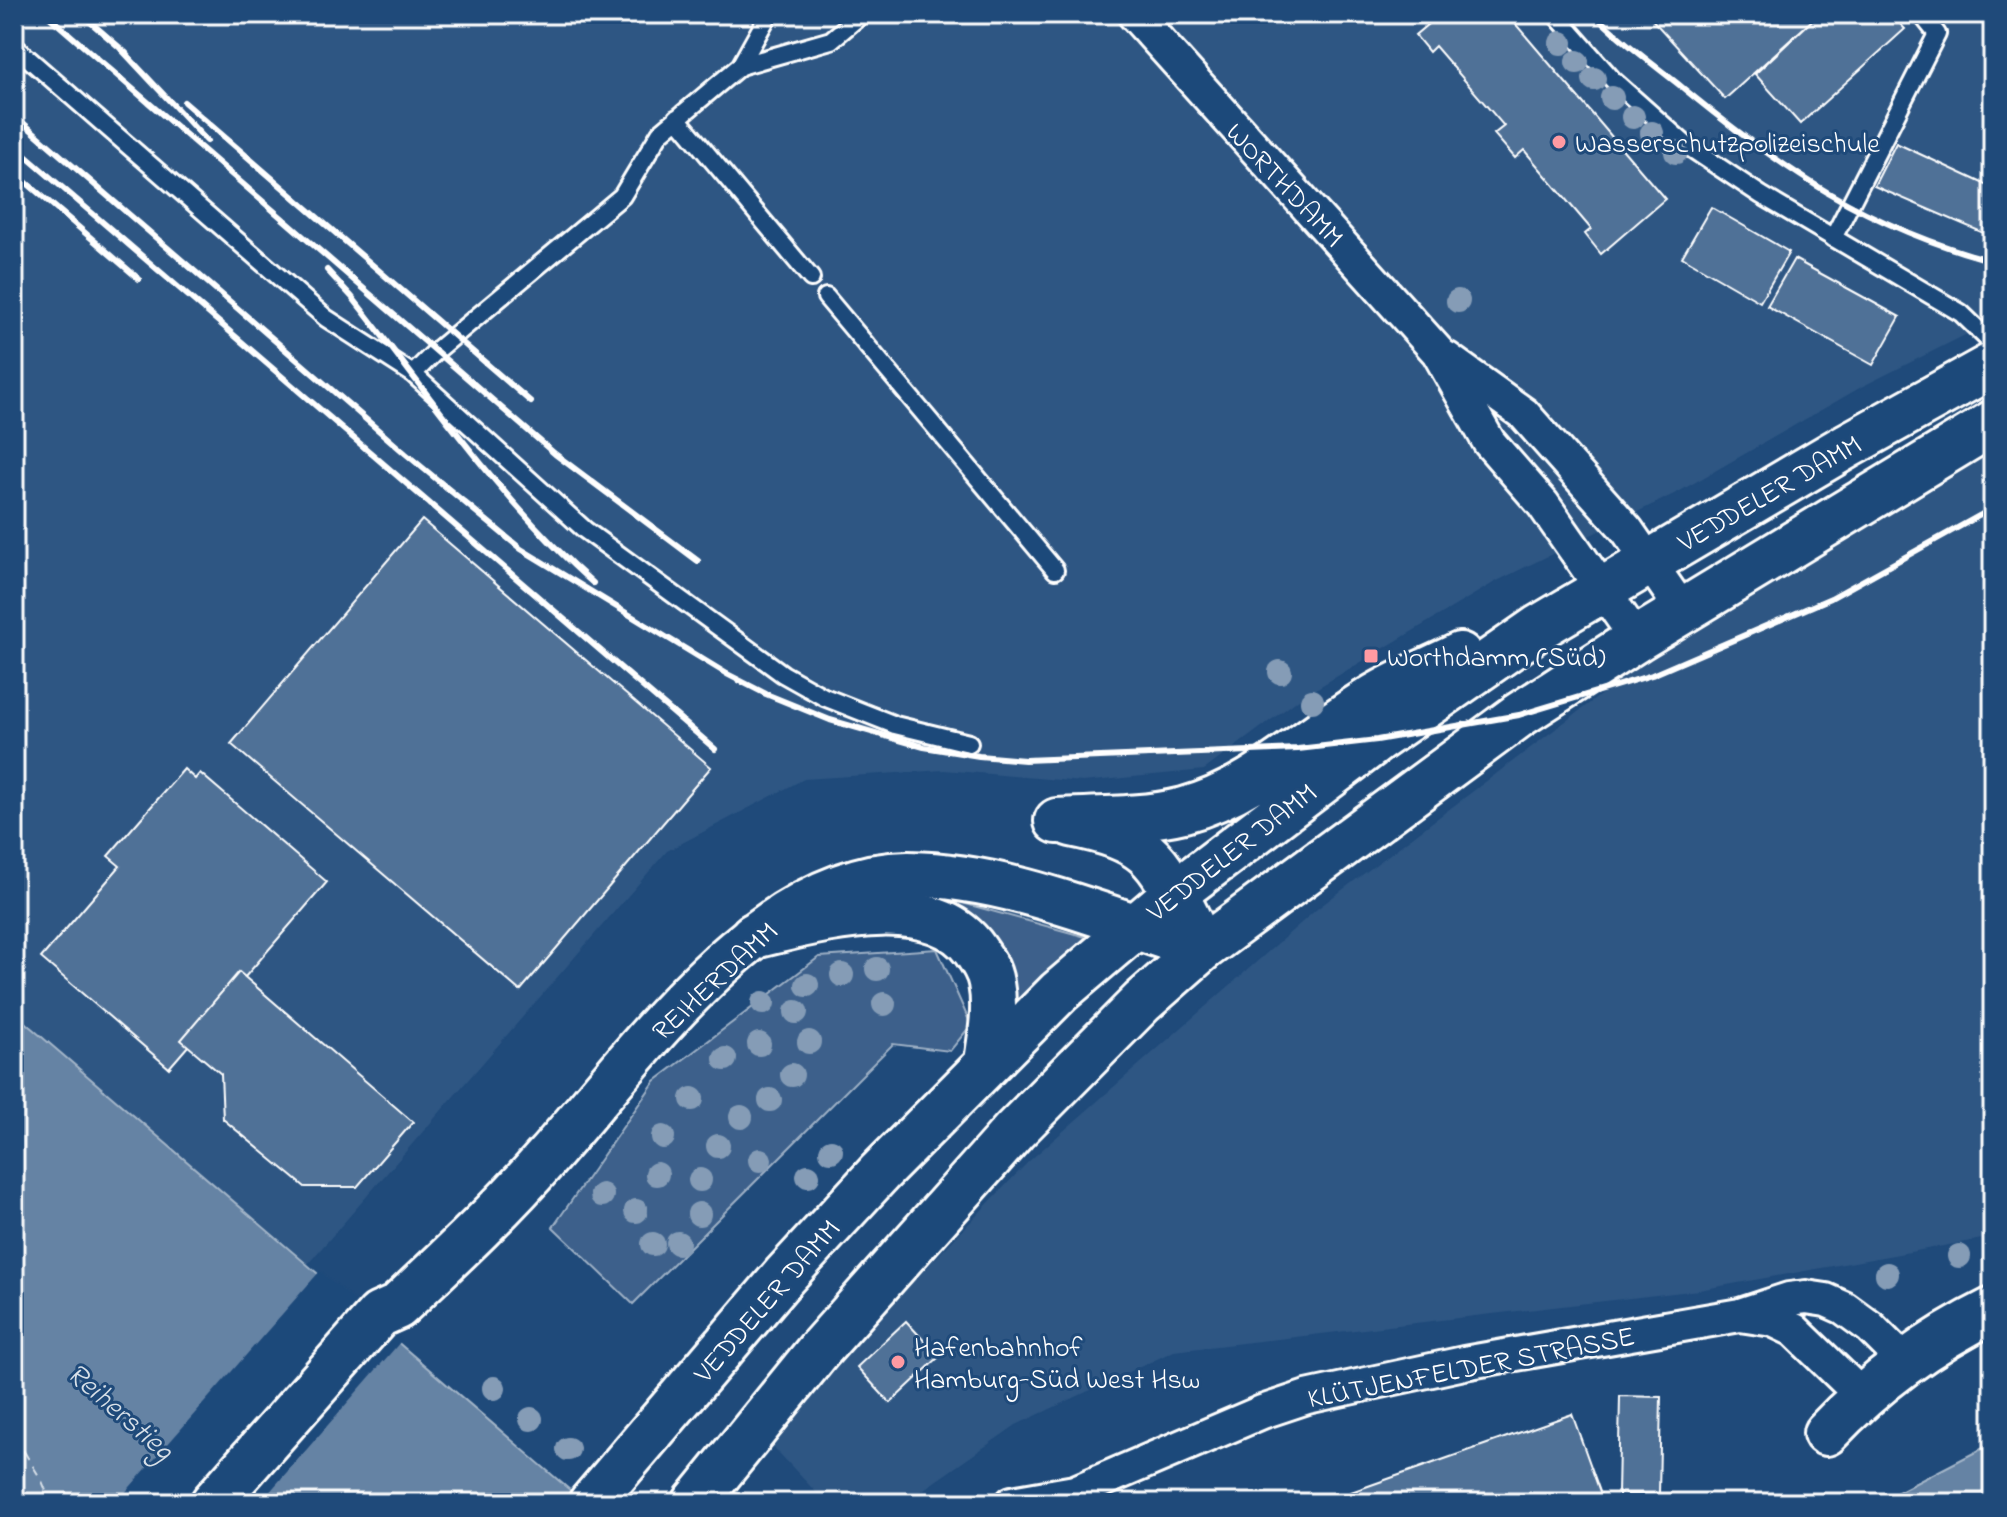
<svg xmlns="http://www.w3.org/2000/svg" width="2007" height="1517" font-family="'Indie Flower',sans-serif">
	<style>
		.built { fill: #2e5683 }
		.green { fill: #3c618b; stroke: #9eb0c5; stroke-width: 2 }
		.water { fill: #6583a4; stroke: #a3b5c8; stroke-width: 2 }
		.pier { fill: #1f4a7a }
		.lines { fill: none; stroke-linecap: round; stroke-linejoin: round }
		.ferry { stroke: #d8e0e8; stroke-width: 2; stroke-dasharray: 10 8; stroke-linecap: butt }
		.building { fill: #507197; stroke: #fff; stroke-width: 2 }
		.lane-casing { stroke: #fff; stroke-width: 22 }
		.street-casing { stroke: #fff; stroke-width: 38 }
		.secondary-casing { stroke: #fff; stroke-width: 50 }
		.primary-casing { stroke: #fff; stroke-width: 50 }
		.lane { stroke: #1f4a7a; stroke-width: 16 }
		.street { stroke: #1f4a7a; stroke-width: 32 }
		.secondary { stroke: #1f4a7a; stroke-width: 44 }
		.primary { stroke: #1f4a7a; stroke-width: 44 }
		.rail { stroke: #fff; stroke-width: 6 }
		.tree { fill: #859cb6 }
		.poi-dot { fill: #ff9aa2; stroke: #1f4a7a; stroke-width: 3 }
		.labels { text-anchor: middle; stroke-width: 6; stroke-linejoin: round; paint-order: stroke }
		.poi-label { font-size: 28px; fill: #fff; stroke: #1f4a7a; text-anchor: start }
		.street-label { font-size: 28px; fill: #fff; stroke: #1f4a7a }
		.water-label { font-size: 30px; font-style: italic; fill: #d8e0e8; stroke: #1f4a7a }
	</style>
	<rect width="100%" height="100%" fill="#1f4a7a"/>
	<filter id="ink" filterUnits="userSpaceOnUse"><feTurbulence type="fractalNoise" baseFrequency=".0125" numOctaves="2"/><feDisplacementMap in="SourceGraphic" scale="16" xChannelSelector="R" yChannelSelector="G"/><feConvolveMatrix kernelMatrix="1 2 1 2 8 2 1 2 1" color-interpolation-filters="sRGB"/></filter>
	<g filter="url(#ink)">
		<path class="built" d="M14,14H1993V321L1863,386L1680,491L1495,582L1299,699L1204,770L1083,782L944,770L804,779L667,851L307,1265L14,1013Z
			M1993,451V1237L1699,1290L1174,1351L1016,1425L904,1503H826L764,1437L1028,1162L1317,909L1725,601Z"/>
		<path class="green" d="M948,899L1086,937L1013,1004L934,902Z
			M937,949L971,1025L950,1051L893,1044L633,1304L553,1227L655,1081L819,957Z"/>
		<path class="water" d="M14,1013L585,1503H14Z
			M1993,1443V1503H1877Z"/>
		<path class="pier" d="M320,1271L402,1340L260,1503H116Z"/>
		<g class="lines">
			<path class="ferry" d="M14,1435L42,1481L51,1503"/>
		</g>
		<path class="building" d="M1440,14H1507L1665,199L1601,254L1585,234L1591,229L1524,150L1515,158L1494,134L1504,126L1435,46L1429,52L1415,35Z
			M1647,14H1819L1725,99Z
			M1819,14H1891L1905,29L1800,124L1755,74Z
			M1896,143L1993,188V237L1874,186Z
			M1711,207L1789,252L1760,302L1682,257Z
			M1794,259L1900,317L1873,365L1767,306Z
			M422,520L711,767L520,991L231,744Z
			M184,769L195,779L200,773L327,882L245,977L239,972L181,1040L188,1046L169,1068L41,958L120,866L108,856Z
			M239,972L413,1122L357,1187H305L223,1119L221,1074L181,1040Z
			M906,1321L939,1357L890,1403L857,1367Z
			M1620,1396L1661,1397L1659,1494H1618Z
			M1572,1414L1604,1503H1320Z"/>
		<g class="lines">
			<defs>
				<path id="lane" d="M1555,14L1613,80L1686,145L1761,195L1961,313L1993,344
					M14,46L326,318L413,374L585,530L783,674L824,697L895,725L969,743
					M740,66L831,40L862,14
					M677,118L811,278
					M1833,238L1937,34L1921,14
					M826,297L1055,570
					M413,374L436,351L622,196L660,133L740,66L769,14"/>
				<path id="street" d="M1134,14L1438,352L1489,442L1543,504L1637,639
					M1446,358L1524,414L1627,530L1683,611
					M1740,1315L1773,1320L1794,1330L1862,1396
					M1012,1503L1075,1492L1262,1412L1307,1397L1464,1363L1740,1315L1789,1299L1806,1297L1826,1300L1844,1308L1870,1327L1904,1361"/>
				<path id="secondary" d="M1071,824C1150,840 1156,856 1191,925
					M1826,1433C1875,1381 1930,1341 1993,1310
					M213,1503L379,1315L397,1307C448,1259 501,1210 547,1157C636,1057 762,873 909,874C1007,875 1110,920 1202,949"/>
				<path id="primary" d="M1057,821C1099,819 1143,820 1184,810C1258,791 1317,728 1383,692C1408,678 1434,668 1460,655
					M753,936C815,922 930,887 975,950C982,960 989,970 991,983C996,1009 991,1036 987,1062
					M591,1503L785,1275L880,1172L1059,992L1175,893L1377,740L1538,628L1845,447L1993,365
					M695,1503L819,1350L1014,1131L1142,1002L1202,949L1519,715L1637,639L1993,423"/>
			</defs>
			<use href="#lane" class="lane-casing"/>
			<use href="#street" class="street-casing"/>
			<use href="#secondary" class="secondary-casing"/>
			<use href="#primary" class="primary-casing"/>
			<use href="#lane" class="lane"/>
			<use href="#street" class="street"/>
			<use href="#secondary" class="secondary"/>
			<use href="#primary" class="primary"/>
			<path class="rail" d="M46,14L555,454L698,561
				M81,14L126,53
				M1594,14C1621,41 1653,64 1683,88C1783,170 1866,227 1993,261
				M120,48L207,141
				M184,102L531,402
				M14,115L406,454L521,549L727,674L766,694L830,720L924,747L979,756L1025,760L1298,749L1377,740L1519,715L1652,675L1831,598L1986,512
				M14,146L715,749
				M14,172L139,279
				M327,270L352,297C429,394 501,502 593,583"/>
		</g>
		<g class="tree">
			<circle cx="1561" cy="43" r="12"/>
			<circle cx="1577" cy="62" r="12"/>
			<circle cx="1594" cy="79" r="12"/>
			<circle cx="1612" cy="98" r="12"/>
			<circle cx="1633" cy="117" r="12"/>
			<circle cx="1652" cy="133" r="12"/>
			<circle cx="1676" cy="152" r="12"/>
			<circle cx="1458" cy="301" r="12"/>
			<circle cx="1280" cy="672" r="12"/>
			<circle cx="1312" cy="701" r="12"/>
			<circle cx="877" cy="969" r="12"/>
			<circle cx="842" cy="975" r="12"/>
			<circle cx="807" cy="985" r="12"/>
			<circle cx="763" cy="1003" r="12"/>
			<circle cx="884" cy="1004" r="12"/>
			<circle cx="796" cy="1012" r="12"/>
			<circle cx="809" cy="1042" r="12"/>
			<circle cx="759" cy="1044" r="12"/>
			<circle cx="725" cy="1059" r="12"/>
			<circle cx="792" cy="1075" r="12"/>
			<circle cx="692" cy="1099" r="12"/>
			<circle cx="770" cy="1100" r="12"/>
			<circle cx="741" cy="1117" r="12"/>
			<circle cx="663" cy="1137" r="12"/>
			<circle cx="718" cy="1146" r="12"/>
			<circle cx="831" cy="1151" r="12"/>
			<circle cx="760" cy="1160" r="12"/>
			<circle cx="657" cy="1174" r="12"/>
			<circle cx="808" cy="1176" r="12"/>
			<circle cx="700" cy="1180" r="12"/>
			<circle cx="602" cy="1195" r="12"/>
			<circle cx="636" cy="1211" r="12"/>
			<circle cx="699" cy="1214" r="12"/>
			<circle cx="678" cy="1243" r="12"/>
			<circle cx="653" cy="1244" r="12"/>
			<circle cx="1959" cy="1256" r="12"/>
			<circle cx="1887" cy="1274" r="12"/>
			<circle cx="494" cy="1388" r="12"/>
			<circle cx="531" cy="1419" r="12"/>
			<circle cx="568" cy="1449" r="12"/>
		</g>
	</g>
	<g class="poi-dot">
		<circle cx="1559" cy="142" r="8"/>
		<rect x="1363" y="648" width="16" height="16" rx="4"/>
		<circle cx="898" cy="1362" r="8"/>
	</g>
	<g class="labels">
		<g class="poi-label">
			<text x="1575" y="152">Wasserschutzpolizeischule</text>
			<text x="1387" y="666">Worthdamm (Süd)</text>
			<text x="914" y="1356">Hafenbahnhof<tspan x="914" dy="32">Hamburg-Süd West Hsw</tspan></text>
		</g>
		<g class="street-label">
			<text transform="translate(1286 184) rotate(47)" y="10">WORTHDAMM</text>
			<text transform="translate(1769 492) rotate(-30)" y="10">VEDDELER DAMM</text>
			<text transform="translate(1231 851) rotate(-38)" y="10">VEDDELER DAMM</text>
			<text transform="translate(714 980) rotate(-43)" y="10">REIHERDAMM</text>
			<text transform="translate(766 1300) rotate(-49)" y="10">VEDDELER DAMM</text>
			<text transform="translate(1471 1366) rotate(-11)" y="10">KLÜTJENFELDER STRASSE</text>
		</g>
		<g class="water-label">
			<text transform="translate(121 1411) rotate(41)" y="10">Reiherstieg</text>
		</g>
	</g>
	<rect width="2007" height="1517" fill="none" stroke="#1f4a7a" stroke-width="48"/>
	<rect x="24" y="24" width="1959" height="1469" fill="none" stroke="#fff" stroke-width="3" filter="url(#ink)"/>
</svg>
